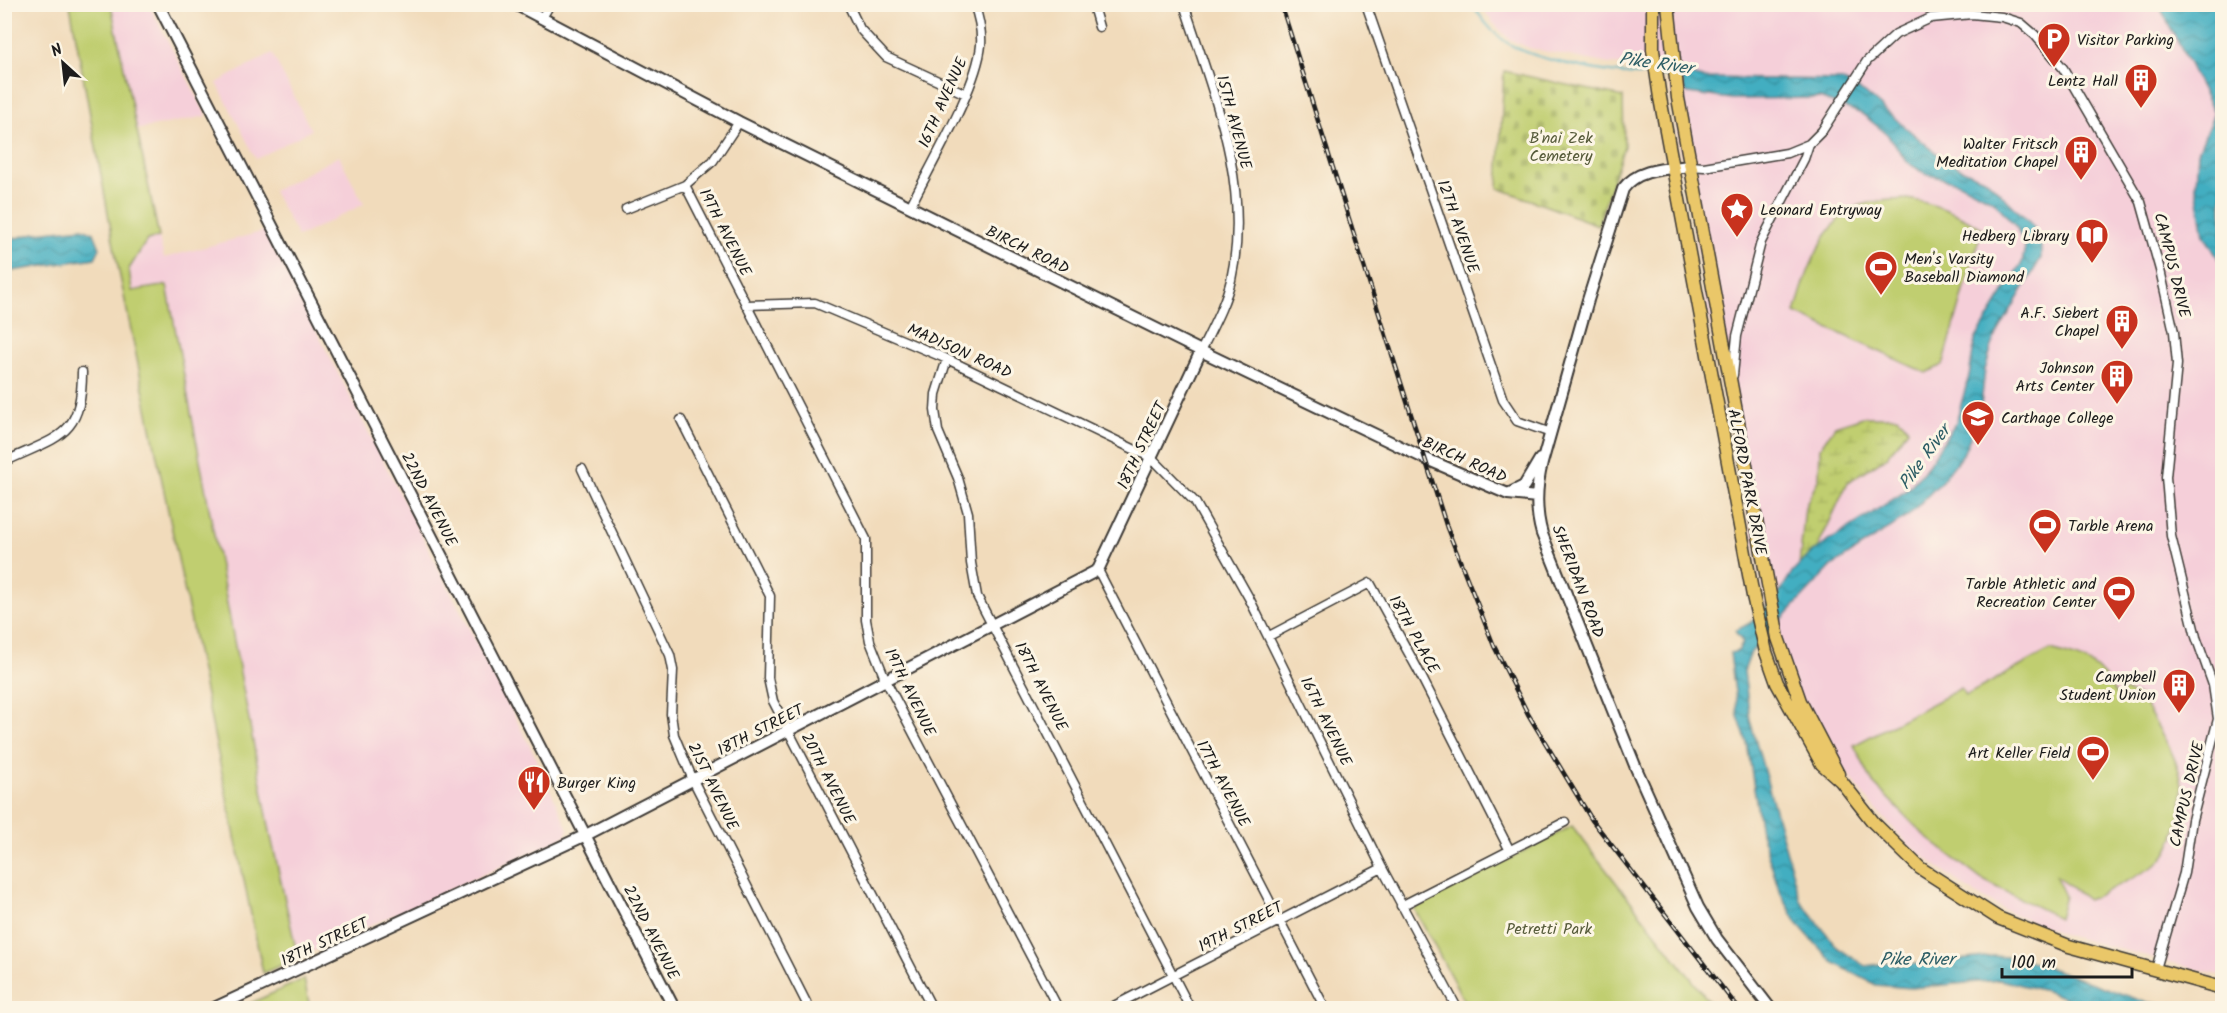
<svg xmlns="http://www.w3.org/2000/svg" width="2227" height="1013" font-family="Kalam,sans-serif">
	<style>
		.built { fill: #f5cfd9 }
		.green { fill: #c0ce70; stroke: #6e7546; stroke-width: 1.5 }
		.wetland { fill: url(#wetland-marsh); stroke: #6e7546; stroke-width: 1.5 }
		.cemetery { fill: url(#cemetery-stones); stroke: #6e7546; stroke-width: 1.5 }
		.water { fill: url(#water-waves); stroke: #2f656e; stroke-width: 1.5 }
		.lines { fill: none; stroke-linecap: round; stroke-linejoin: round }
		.stream { stroke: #42aec1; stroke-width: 2 }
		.minor-casing { stroke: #3c3934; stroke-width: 11 }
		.tertiary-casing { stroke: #3c3934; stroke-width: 14 }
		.primary-casing { stroke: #3c3934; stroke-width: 15 }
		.minor { stroke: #fff; stroke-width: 8 }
		.tertiary { stroke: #fff; stroke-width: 10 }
		.primary { stroke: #eac769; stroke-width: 12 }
		.rail-casing { stroke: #1c1c1c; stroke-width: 4.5 }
		.rail { stroke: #fcf5e5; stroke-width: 2; stroke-dasharray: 7; stroke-linecap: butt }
		.labels { text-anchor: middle; stroke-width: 6; stroke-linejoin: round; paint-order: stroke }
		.poi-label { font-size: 16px; fill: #1c1c1c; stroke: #fcf5e5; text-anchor: end }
		.street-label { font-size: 16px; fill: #1c1c1c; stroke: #fcf5e5 }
		.park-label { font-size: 16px; fill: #555a39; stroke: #fcf5e5 }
		.water-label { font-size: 18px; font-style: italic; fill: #2d5e66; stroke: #fcf5e5 }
	</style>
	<defs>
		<pattern id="wetland-marsh" width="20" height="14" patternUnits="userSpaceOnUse" patternTransform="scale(1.5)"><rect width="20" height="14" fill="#c0ce70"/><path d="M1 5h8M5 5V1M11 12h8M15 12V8" fill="none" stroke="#a4b060"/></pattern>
		<pattern id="cemetery-stones" width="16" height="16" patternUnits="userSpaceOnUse" patternTransform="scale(1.5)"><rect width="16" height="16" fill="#c0ce70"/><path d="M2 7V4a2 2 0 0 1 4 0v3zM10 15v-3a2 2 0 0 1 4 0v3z" fill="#a4b060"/></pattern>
		<pattern id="water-waves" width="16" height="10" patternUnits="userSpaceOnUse" patternTransform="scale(1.5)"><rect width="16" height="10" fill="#42aec1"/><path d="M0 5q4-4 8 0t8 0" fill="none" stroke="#368d9c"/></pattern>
	</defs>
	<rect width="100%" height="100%" fill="#fcf5e5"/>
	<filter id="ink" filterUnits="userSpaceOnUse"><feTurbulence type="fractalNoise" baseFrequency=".0167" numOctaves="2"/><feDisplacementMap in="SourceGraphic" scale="12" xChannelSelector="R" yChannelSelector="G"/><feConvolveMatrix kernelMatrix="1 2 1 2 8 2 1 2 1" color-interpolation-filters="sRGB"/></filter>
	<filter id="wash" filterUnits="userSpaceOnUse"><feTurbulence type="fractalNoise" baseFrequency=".008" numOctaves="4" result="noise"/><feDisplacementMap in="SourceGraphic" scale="24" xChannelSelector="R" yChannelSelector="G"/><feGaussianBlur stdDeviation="1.35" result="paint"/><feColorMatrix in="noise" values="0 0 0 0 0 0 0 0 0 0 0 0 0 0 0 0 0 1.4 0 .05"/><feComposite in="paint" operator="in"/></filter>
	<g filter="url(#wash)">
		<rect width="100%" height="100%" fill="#f1dbbb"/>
		<path class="built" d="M111,5H149L207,116L135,130Z
			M1481,5H2159L2214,114L2198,152L2204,235L2222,265V976L2062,934L2005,910L1967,889L1908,844L1865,797L1792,697L1779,666L1706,304L1667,66L1609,64L1529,48L1509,39L1492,22Z
			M272,53L311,130L256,159L217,83Z
			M339,156L364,204L298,237L273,191Z
			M265,231L532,750L568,829L565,836L555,842L298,958L271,837L167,285L132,292L129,269L148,240L159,237L164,258Z"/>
		<path class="green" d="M70,5H111L159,237L147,240L129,269L132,291L167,285L271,837L298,958L263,973L116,257Z
			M1908,199C1936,204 1957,213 1982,228L1943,365L1926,373L1795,313C1804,279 1823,217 1861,205C1876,200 1892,200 1908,199Z
			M2050,650C2083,659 2099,661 2116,695L2124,691L2140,696C2153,720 2172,747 2180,774C2187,796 2176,850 2157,864C2136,878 2110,889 2088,900L2055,875L2065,896L2059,918L1981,879L1925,836L1873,783L1854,745L1961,688L1965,696Z
			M1572,826L1714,1008H1468L1414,908Z
			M304,979L310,1008H240Z"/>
		<path class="wetland" d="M1863,417H1898L1908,429L1887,457L1848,482L1817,549L1799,566L1805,507L1819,478L1820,448L1835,426Z"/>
		<path class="cemetery" d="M1504,71L1623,97L1624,146L1598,225L1498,188Z"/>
		<path class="water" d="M2159,5H2222V265L2204,235L2196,187L2198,152L2214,113Z
			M1681,73L1703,78L1842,80L1865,93L1936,153L1963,170L1988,181L2033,226L2041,242V258L1994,339L1985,370L1980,414L1963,454L1941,482L1908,516L1832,566L1751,652L1744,671L1750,720L1800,900L1837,947L1865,966L1888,963L1895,965L1923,964L1993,956L2022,958L2145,1002L2184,1008H2093L2046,991L2000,980L1911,988L1876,985L1832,962L1797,923L1779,890L1761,832L1747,743L1738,716L1730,653L1738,651L1743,643L1735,631L1750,623L1776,598L1791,574L1812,552L1906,491L1924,471L1956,422L1969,376L1975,340L2022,263L2025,248L2017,228L1994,201L1957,182L1926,174L1908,163L1887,134L1862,114L1820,98L1732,99L1688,93L1684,90Z
			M83,228L94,233L100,248L95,258L5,272V241L35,233Z"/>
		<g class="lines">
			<path class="stream" d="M1472,4C1481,18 1492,33 1506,42C1534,61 1617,76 1651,75
				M1660,75L1672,77"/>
		</g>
	</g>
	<g filter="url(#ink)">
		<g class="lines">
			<defs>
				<path id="minor" d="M848,4L860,29L886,57L966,94
					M1098,4L1093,6L1099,27
					M1184,4C1213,94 1252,184 1231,280C1225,305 1212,328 1201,351
					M1366,4L1503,400L1517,421L1551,433
					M542,18L550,4
					M1691,166L1704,167L1787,153L1809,144
					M685,185L866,539V620L870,641L886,681L1058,1008
					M910,207C930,166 977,88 981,45C982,31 979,18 974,4
					M626,209L685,185L713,161L739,122
					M746,305L815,303L947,359L1152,458L1195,502L1249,598L1382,868L1457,1008
					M947,359L936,394L935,410L938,431L958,478L968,513L971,563L977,596L1190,1008
					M1733,375L1737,336L1761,242L1804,159L1809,144L1822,131L1867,61L1896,34L1931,18L1972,14L2002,17L2021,23L2035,35L2063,68L2141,202L2160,270L2174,332L2177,364L2166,477L2171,536L2196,637L2213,685L2218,719L2192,820L2184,873L2156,969
					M681,420L770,596L768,678L773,701L932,1008
					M4,462C58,436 82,438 82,372
					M582,469L670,655L673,670L671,714L674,735L693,780L809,1008
					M1098,570L1325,1008
					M1269,636L1370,583L1417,668L1509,849
					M1401,906L1565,822
					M1110,1008L1382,868"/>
				<path id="tertiary" d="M158,4L674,1008
					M515,4L739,122L1201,351L1424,458L1508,494L1537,497
					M1691,166C1667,169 1638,168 1623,189L1588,300L1542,463C1536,487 1535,510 1542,534L1636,768L1698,907L1717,939L1770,1008
					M1508,494L1524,486L1540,459
					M214,1008L586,835L1098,570L1201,351"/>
				<path id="primary" d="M1653,4V50L1660,98L1753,596L1766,652L1777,683L1822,764L1841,781L1874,823L1920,868L1998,918L2069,946L2222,988
					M1668,4L1678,98L1778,638L1800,701L1838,774"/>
			</defs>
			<use href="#minor" class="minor-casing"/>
			<use href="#tertiary" class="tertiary-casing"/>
			<use href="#primary" class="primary-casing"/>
			<use href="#minor" class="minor"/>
			<use href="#tertiary" class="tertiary"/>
			<use href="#primary" class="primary"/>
			<defs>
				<path id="rail" d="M1281,4L1447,528L1494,646L1528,714L1592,820L1738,1008"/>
			</defs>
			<use href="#rail" class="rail-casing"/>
			<use href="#rail" class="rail"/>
		</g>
	</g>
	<defs>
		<symbol id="parking-pin" viewBox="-11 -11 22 30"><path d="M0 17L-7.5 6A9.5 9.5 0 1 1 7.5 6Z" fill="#c8321e" stroke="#fcf5e5"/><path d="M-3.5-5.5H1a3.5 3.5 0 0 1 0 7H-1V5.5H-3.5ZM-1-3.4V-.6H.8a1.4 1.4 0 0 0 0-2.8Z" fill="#fff"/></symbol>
		<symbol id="building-pin" viewBox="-11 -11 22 30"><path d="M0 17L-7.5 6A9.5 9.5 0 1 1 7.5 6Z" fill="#c8321e" stroke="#fcf5e5"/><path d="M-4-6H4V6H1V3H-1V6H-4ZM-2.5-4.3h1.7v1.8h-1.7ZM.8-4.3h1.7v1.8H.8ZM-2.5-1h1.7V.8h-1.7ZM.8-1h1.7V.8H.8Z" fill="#fff"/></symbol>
		<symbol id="sight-pin" viewBox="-11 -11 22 30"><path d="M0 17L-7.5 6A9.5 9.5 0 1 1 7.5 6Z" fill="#c8321e" stroke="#fcf5e5"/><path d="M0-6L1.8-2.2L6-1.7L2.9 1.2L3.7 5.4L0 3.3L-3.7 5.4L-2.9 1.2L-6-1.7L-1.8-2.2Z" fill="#fff"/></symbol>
		<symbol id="library-pin" viewBox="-11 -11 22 30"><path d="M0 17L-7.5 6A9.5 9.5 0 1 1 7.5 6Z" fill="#c8321e" stroke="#fcf5e5"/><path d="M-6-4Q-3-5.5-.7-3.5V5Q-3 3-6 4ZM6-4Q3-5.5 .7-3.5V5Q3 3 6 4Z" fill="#fff"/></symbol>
		<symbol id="stadium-pin" viewBox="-11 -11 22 30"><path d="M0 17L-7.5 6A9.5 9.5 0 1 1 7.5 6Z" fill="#c8321e" stroke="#fcf5e5"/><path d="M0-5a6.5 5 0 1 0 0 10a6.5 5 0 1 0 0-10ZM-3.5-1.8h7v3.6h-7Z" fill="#fff"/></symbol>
		<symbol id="university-pin" viewBox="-11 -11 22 30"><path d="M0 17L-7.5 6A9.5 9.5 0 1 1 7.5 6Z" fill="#c8321e" stroke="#fcf5e5"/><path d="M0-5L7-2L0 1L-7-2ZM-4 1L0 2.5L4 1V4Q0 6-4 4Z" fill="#fff"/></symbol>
		<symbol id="restaurant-pin" viewBox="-11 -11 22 30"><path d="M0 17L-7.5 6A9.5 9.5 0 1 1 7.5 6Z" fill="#c8321e" stroke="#fcf5e5"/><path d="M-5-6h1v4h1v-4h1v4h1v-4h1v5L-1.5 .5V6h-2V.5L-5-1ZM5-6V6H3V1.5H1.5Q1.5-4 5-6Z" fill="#fff"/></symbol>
	</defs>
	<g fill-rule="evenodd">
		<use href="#parking-pin" x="2035" y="20" width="38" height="52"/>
		<use href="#building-pin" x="2122" y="61" width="38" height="52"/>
		<use href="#building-pin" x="2062" y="133" width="38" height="52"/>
		<use href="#sight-pin" x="1718" y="190" width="38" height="52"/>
		<use href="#library-pin" x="2073" y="216" width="38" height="52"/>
		<use href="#stadium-pin" x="1862" y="248" width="38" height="52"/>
		<use href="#building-pin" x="2103" y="302" width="38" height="52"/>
		<use href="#building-pin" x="2098" y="357" width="38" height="52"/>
		<use href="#university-pin" x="1959" y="398" width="38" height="52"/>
		<use href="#stadium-pin" x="2026" y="506" width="38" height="52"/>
		<use href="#stadium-pin" x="2100" y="573" width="38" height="52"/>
		<use href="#building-pin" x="2160" y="666" width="38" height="52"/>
		<use href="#stadium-pin" x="2074" y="733" width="38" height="52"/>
		<use href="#restaurant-pin" x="515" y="763" width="38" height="52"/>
	</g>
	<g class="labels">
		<g class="poi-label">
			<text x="2077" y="45" text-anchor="start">Visitor Parking</text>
			<text x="2118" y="86">Lentz Hall</text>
			<text x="2058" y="149">Walter Fritsch<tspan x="2058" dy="18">Meditation Chapel</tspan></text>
			<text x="1760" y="215" text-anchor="start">Leonard Entryway</text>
			<text x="2069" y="241">Hedberg Library</text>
			<text x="1904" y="264" text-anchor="start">Men's Varsity<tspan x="1904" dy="18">Baseball Diamond</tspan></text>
			<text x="2099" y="318">A.F. Siebert<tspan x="2099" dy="18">Chapel</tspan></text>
			<text x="2094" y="373">Johnson<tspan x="2094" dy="18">Arts Center</tspan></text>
			<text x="2001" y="423" text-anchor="start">Carthage College</text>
			<text x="2068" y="531" text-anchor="start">Tarble Arena</text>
			<text x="2096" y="589">Tarble Athletic and<tspan x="2096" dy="18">Recreation Center</tspan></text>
			<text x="2156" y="682">Campbell<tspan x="2156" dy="18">Student Union</tspan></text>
			<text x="2070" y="758">Art Keller Field</text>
			<text x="557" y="788" text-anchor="start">Burger King</text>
		</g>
		<g class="street-label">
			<text transform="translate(942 102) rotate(-66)" y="6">16TH AVENUE</text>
			<text transform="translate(1235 122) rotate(75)" y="6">15TH AVENUE</text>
			<text transform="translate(1459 226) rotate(71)" y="6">12TH AVENUE</text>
			<text transform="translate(726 232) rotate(63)" y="6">19TH AVENUE</text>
			<text transform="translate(1028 249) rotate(26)" y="6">BIRCH ROAD</text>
			<text transform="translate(2173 265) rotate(76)" y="6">CAMPUS DRIVE</text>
			<text transform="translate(960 350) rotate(24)" y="6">MADISON ROAD</text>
			<text transform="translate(1141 445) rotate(-65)" y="6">18TH STREET</text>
			<text transform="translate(1465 459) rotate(24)" y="6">BIRCH ROAD</text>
			<text transform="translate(1748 482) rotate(79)" y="6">ALFORD PARK DRIVE</text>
			<text transform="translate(430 499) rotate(63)" y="6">22ND AVENUE</text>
			<text transform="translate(1579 581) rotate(69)" y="6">SHERIDAN ROAD</text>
			<text transform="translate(1415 634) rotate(61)" y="6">18TH PLACE</text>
			<text transform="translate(1042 686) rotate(63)" y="6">18TH AVENUE</text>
			<text transform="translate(911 692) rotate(64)" y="6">19TH AVENUE</text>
			<text transform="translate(1327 721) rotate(64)" y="6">16TH AVENUE</text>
			<text transform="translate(760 729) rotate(-27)" y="6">18TH STREET</text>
			<text transform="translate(829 778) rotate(63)" y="6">20TH AVENUE</text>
			<text transform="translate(1224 783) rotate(62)" y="6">17TH AVENUE</text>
			<text transform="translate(714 786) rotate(64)" y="6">21ST AVENUE</text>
			<text transform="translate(2186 794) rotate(-77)" y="6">CAMPUS DRIVE</text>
			<text transform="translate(1240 926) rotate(-27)" y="6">19TH STREET</text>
			<text transform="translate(652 932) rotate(63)" y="6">22ND AVENUE</text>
			<text transform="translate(324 941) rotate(-25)" y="6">18TH STREET</text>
		</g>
		<g class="park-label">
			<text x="1561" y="143">B'nai Zek<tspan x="1561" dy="18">Cemetery</tspan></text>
			<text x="1549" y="934">Petretti Park</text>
		</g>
		<g class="water-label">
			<text transform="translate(1656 63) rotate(8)" y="6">Pike River</text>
			<text transform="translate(1924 457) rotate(-54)" y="6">Pike River</text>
			<text x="1917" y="965">Pike River</text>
		</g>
	</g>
	<rect width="2227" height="1013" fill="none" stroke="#fcf5e5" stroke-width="24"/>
	<g transform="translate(63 63) rotate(333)" stroke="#fcf5e5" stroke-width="4.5" paint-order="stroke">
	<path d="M0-4.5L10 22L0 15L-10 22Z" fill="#1c1c1c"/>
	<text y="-9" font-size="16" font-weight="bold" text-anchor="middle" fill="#1c1c1c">N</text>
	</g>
	<path d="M2002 968v9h130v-9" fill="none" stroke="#1c1c1c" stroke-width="3"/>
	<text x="2011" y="968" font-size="18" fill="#1c1c1c" stroke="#fcf5e5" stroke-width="4.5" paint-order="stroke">100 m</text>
</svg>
